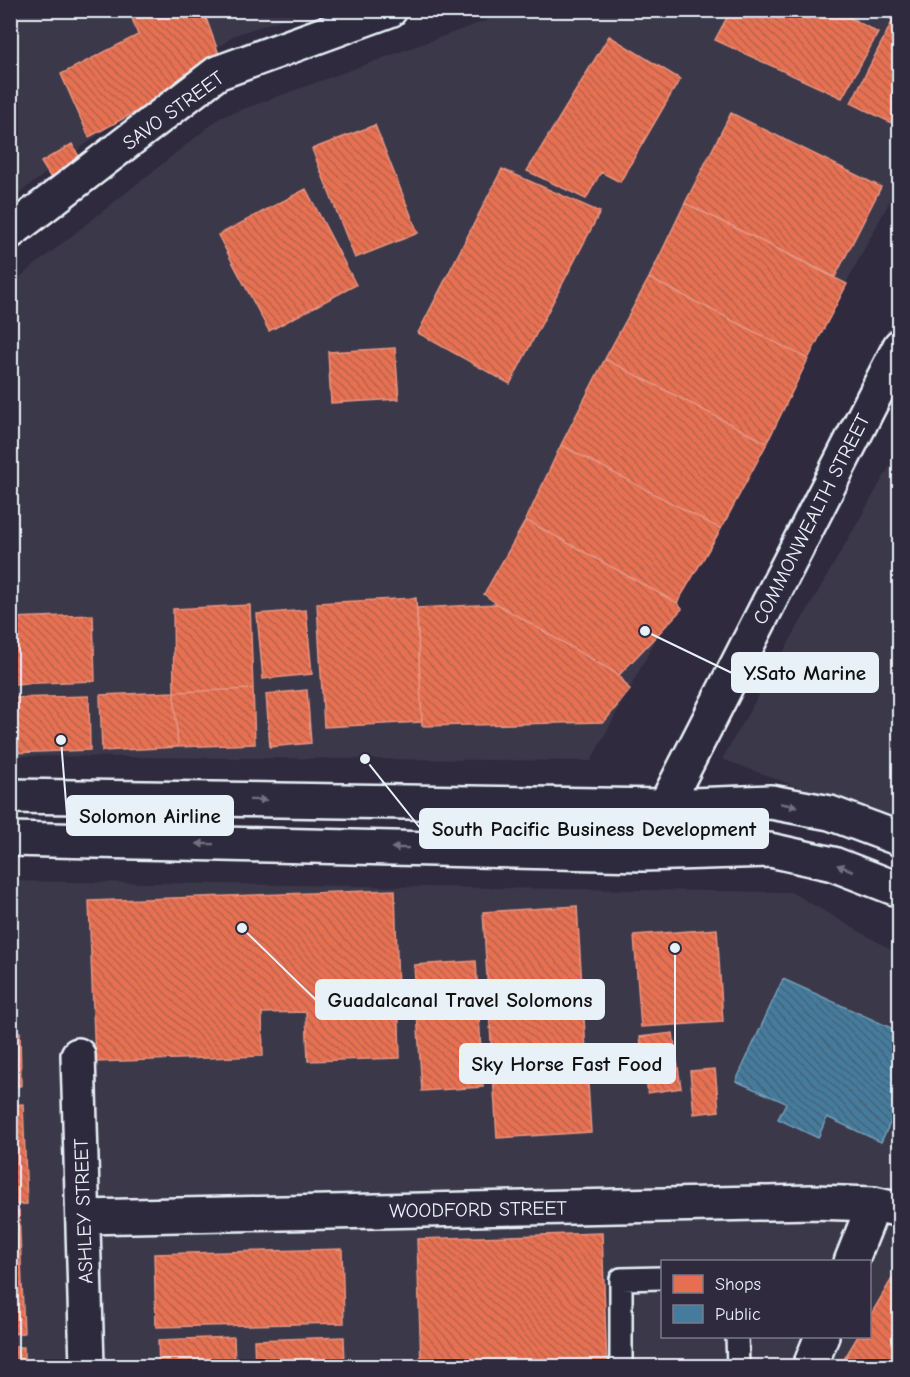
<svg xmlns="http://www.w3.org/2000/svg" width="910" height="1377" font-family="'Comic Neue',sans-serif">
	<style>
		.built { fill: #3b3749; fill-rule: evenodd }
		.shops { fill: url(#shops-back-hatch); stroke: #e79683; stroke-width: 1.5 }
		.public { fill: url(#public-back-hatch); stroke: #769eb8; stroke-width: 1.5 }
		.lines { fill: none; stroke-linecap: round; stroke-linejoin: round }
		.lane-casing { stroke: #e8f1f8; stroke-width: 26 }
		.street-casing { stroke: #e8f1f8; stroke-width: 38 }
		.secondary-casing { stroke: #e8f1f8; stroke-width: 38 }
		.lane { stroke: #2f2a3d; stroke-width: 21 }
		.street { stroke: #2f2a3d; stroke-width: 33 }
		.secondary { stroke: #2f2a3d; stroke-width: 33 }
		.oneway { fill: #70707e }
		.labels { text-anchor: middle; stroke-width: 6; stroke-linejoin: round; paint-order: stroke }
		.street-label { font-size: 20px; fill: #e8f1f8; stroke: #2f2a3d }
		.leader { fill: none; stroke: #e8f1f8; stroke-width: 2 }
		.callout-dot { fill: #e8f1f8; stroke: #2f2a3d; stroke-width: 2 }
		.callout { fill: #e8f1f8; stroke: #e8f1f8; stroke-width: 2 }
		.callout-label { font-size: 21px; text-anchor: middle; font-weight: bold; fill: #111 }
	</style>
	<defs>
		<pattern id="shops-back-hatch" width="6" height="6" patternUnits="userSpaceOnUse" patternTransform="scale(1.5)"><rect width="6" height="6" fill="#e76f51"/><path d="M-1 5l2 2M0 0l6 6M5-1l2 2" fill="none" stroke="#b7634f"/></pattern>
		<pattern id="public-back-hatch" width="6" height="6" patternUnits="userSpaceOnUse" patternTransform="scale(1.5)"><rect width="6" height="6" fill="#457b9d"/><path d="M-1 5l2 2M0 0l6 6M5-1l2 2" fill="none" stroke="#456478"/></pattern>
	</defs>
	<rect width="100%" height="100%" fill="#2f2a3d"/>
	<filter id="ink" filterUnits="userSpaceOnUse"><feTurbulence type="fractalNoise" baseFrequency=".0167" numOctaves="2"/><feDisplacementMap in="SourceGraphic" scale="12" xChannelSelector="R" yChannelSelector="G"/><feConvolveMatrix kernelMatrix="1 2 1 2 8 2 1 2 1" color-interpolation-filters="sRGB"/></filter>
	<g filter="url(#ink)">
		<path class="built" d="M11,11H307L235,35L11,199Z
			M512,11H899V184L591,761L11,756V284L221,117Z
			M899,450V825L722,759Z
			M11,881L791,892L899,954V1366H11ZM662,1262H870V1336H662Z"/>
		<path class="shops" d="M129,10H203L223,65L89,137L61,74L138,35Z
			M731,10H837L878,33L842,98L715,40Z
			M874,10H900V127L851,103L893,20Z
			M609,36L680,79L620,182L601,172L586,199L527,171Z
			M731,113L881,187L835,277L685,203Z
			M375,125L418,233L355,258L312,149Z
			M72,144L84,165L54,183L41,162Z
			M502,169L600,212L510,384L418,333Z
			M10,187L18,205L10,209Z
			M306,189L356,285L269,331L218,235Z
			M685,203L847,284L808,359L649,278Z
			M649,278L808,359L767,443L605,359Z
			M395,348L399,399L331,403L328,352Z
			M605,359L767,443L721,529L561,445Z
			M561,445L721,529L677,603L526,520Z
			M526,520L677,603L682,609L619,675L497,604L484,594Z
			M416,598L422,722L324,727L317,603Z
			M497,604L619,675L630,690L604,722L422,726L417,608Z
			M250,605L253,689L174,692L173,609Z
			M306,610L312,674L263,679L257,614Z
			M93,615L95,681L10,684V618Z
			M253,689L255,744L178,747L174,692Z
			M307,690L311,743L270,747L266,694Z
			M174,692L178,747L102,751L100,695Z
			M89,696L90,750L10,753V698Z
			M395,890L400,1058L308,1061L306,1012L262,1013L263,1056L95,1062L89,901Z
			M577,906L591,1132L497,1138L483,912Z
			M717,929L723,1022L641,1027L634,935Z
			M476,961L483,1087L422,1091L414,965Z
			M10,1032H20L21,1086H10Z
			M673,1033L681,1088L648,1093L640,1037Z
			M715,1069L719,1111L694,1114L690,1071Z
			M23,1104L27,1204L10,1205V1105Z
			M19,1211L24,1333L10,1334V1212Z
			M602,1233L607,1366H421L417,1239Z
			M342,1249L344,1323L156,1327L154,1254Z
			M900,1265V1366H840L858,1336H870V1316Z
			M234,1337L235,1366H159L158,1340Z
			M344,1337L345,1366H255L254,1340Z
			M10,1347H24V1366H10Z"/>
		<path class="public" d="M783,979L900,1032V1102L881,1142L827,1117L818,1138L778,1119L786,1103L736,1081Z"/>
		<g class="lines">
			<defs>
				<path id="lane" d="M737,1336L738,1366
					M621,1366V1279L662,1278"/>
				<path id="street" d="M10,232L217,73L390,10
					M78,1055L87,1366
					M83,1217L813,1202L874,1204L900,1210
					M851,1262L874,1204
					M810,1366L822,1336"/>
				<path id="secondary" d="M10,796L665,806L771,802L830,813L900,839
					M10,839L643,854L770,850L833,864L900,890
					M643,854L665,806L900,346"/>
			</defs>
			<use href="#lane" class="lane-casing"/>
			<use href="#street" class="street-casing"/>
			<use href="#secondary" class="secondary-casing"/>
			<use href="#lane" class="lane"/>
			<use href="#street" class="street"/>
			<use href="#secondary" class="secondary"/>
		</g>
		<defs><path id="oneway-solid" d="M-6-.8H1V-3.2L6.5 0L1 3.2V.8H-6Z" transform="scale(1.5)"/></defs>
		<g class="oneway">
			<use href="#oneway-solid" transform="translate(258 800) rotate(1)"/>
			<use href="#oneway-solid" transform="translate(789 805) rotate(10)"/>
			<use href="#oneway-solid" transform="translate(205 844) rotate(-179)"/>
			<use href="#oneway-solid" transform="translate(400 848) rotate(-179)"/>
			<use href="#oneway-solid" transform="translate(845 868) rotate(-159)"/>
		</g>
	</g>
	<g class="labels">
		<g class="street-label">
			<text transform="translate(173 110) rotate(-36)" y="7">SAVO STREET</text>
			<text transform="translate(811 519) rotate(-63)" y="7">COMMONWEALTH STREET</text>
			<text transform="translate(478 1209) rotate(-1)" y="7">WOODFORD STREET</text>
			<text transform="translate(83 1211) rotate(-92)" y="7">ASHLEY STREET</text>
		</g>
	</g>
	<path class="leader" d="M645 631L732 673M61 740L67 815M365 759L420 828M242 928L316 1000M675 948L675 1063"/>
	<g class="callout-dot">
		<circle cx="645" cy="631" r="6"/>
		<circle cx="61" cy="740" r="6"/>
		<circle cx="365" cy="759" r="6"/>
		<circle cx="242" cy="928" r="6"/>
		<circle cx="675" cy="948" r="6"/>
	</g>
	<g class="callout">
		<rect x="732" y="653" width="146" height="39" rx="6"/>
		<rect x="67" y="796" width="166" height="39" rx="6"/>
		<rect x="420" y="809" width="348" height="39" rx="6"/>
		<rect x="316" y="980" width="288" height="39" rx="6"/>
		<rect x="460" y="1044" width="215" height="39" rx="6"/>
	</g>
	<g class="callout-label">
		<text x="805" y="680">Y.Sato Marine</text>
		<text x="150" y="823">Solomon Airline</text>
		<text x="594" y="836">South Pacific Business Development</text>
		<text x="460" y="1007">Guadalcanal Travel Solomons</text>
		<text x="567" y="1071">Sky Horse Fast Food</text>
	</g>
	<rect width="910" height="1377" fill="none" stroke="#2f2a3d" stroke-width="36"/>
	<rect x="18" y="18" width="874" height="1341" fill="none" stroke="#e8f1f8" stroke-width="2" filter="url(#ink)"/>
	<rect x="661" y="1260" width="210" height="78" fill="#2f2a3d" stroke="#797a88" stroke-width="1.5"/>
	<rect x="673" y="1275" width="30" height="18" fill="#e76f51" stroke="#797a88" stroke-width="1.5"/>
	<text x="715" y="1290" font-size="18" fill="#e8f1f8">Shops</text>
	<rect x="673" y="1305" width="30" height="18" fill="#457b9d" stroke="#797a88" stroke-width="1.5"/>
	<text x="715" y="1320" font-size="18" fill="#e8f1f8">Public</text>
</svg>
